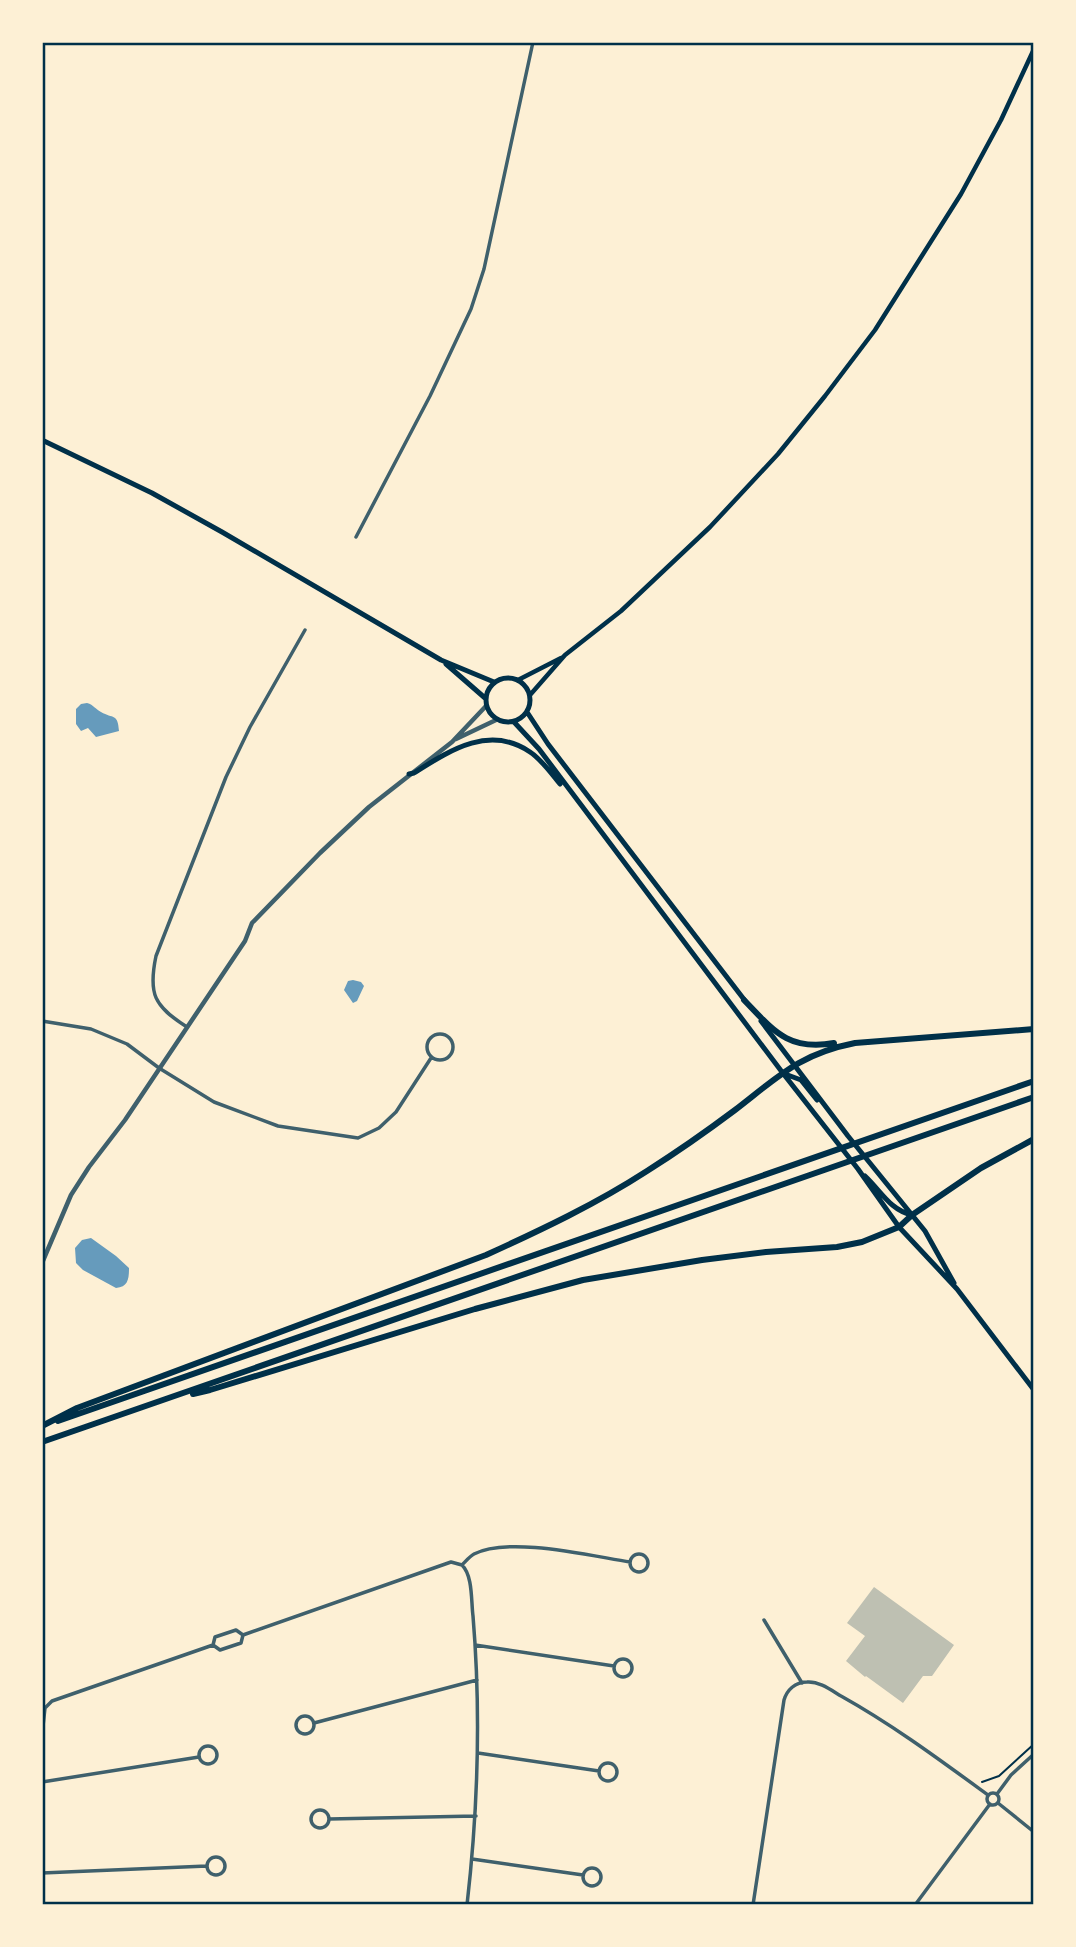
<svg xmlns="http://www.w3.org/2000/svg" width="1076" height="1947" font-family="Barlow,sans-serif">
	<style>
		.water { fill: #669bbc }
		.building { fill: #bec0b2 }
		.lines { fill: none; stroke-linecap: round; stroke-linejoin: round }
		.path { stroke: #003049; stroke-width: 2 }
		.minor { stroke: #3f606c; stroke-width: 3.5 }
		.tertiary { stroke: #3f606c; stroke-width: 4.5 }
		.secondary { stroke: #003049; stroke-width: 4.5 }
		.primary { stroke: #003049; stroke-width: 5 }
		.motorway { stroke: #003049; stroke-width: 6 }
		.neatline { fill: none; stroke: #003049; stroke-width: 2.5 }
	</style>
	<rect width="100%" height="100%" fill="#fdf0d5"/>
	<path class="water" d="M87,703C94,705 95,709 101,712C113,719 118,713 119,731L96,737L88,728L81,731L76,724V709L81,704Z
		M353,980L361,982L364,986L357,1001L353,1003L344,990L348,981Z
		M91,1238L116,1256L129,1268C129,1279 128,1287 116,1288L83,1270L76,1263L75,1248L82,1240Z"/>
	<path class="building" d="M874,1587L954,1645L932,1676H923L903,1703L866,1676L865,1677L846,1661L865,1636L847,1623Z"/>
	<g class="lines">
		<path class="path" d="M982,1782L999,1776L1034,1744"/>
		<path class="minor" d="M356,537L430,396L471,309L484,269L533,42
			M42,1021L91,1029L127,1044L159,1068L214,1102L278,1126L358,1138L379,1128L396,1112L431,1058
			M187,1027C154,1006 148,994 156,956L226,777L250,727L305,630
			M427 1047a13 13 0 1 1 26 0a13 13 0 1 1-26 0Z
			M630 1563a9 9 0 1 1 18 0a9 9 0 1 1-18 0Z
			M462,1565C473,1576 471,1601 473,1616C481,1712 478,1809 467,1905
			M462,1565C466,1561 470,1556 474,1554C509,1536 591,1556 630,1562
			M764,1620L802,1683
			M236,1630L243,1635L241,1643L220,1650L213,1645L215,1637Z
			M243,1635L451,1562L462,1565
			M475,1645L614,1666
			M614 1668a9 9 0 1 1 18 0a9 9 0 1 1-18 0Z
			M45,1708L52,1701L213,1645
			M296 1725a9 9 0 1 1 18 0a9 9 0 1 1-18 0Z
			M314,1723L477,1680
			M42,1735L45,1708
			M199 1755a9 9 0 1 1 18 0a9 9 0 1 1-18 0Z
			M478,1753L599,1771
			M599 1772a9 9 0 1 1 18 0a9 9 0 1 1-18 0Z
			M42,1782L199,1757
			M987 1799a6 6 0 1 1 12 0a6 6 0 1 1-12 0Z
			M997,1794L1011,1775L1034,1754
			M998,1803L1034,1832
			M311 1819a9 9 0 1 1 18 0a9 9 0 1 1-18 0Z
			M329,1819L476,1816
			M207 1866a9 9 0 1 1 18 0a9 9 0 1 1-18 0Z
			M472,1859L583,1875
			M583 1877a9 9 0 1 1 18 0a9 9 0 1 1-18 0Z
			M42,1873L207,1866
			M753,1905L784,1700C787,1690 795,1682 807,1682C819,1681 831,1690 841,1696C893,1725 940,1760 988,1795
			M915,1905L990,1804"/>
		<path class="tertiary" d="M456,739L496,720
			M42,1263L71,1195L89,1167L125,1120L245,941L252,923L320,853L369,807L452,742L486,706"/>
		<path class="secondary" d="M518,680L561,658
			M530,695L565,655L621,611L710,527L778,454L825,396L875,330L961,194L1001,120L1034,49"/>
		<path class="primary" d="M42,440L152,493L222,532L441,660L494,682
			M446,664L485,698
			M486 700a22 22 0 1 1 44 0a22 22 0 1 1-44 0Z
			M527,712L548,744L746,1002
			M514,722L539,749L782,1072L858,1169L899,1227L957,1289L1034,1390
			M409,774L414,773C449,751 489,724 530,752C542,760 551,773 560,784
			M761,1021L848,1136L925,1231L954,1283
			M785,1074L801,1080L817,1100
			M865,1176C881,1191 890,1210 912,1215"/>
		<path class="motorway" d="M744,1000C774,1031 788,1051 834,1043
			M193,1394L210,1390L475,1309L583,1280L702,1260L766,1252L837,1247L862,1242L899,1227L912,1215L981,1168L1034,1139
			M58,1421L1034,1081
			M42,1426L77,1408L486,1255C541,1230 596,1204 647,1171C677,1152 707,1131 735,1110C778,1077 799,1054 855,1043L1034,1029
			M42,1442L1034,1097"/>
	</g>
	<rect width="1076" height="1947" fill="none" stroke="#fdf0d5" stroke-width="88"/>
	<rect x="44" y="44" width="988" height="1859" class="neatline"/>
</svg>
